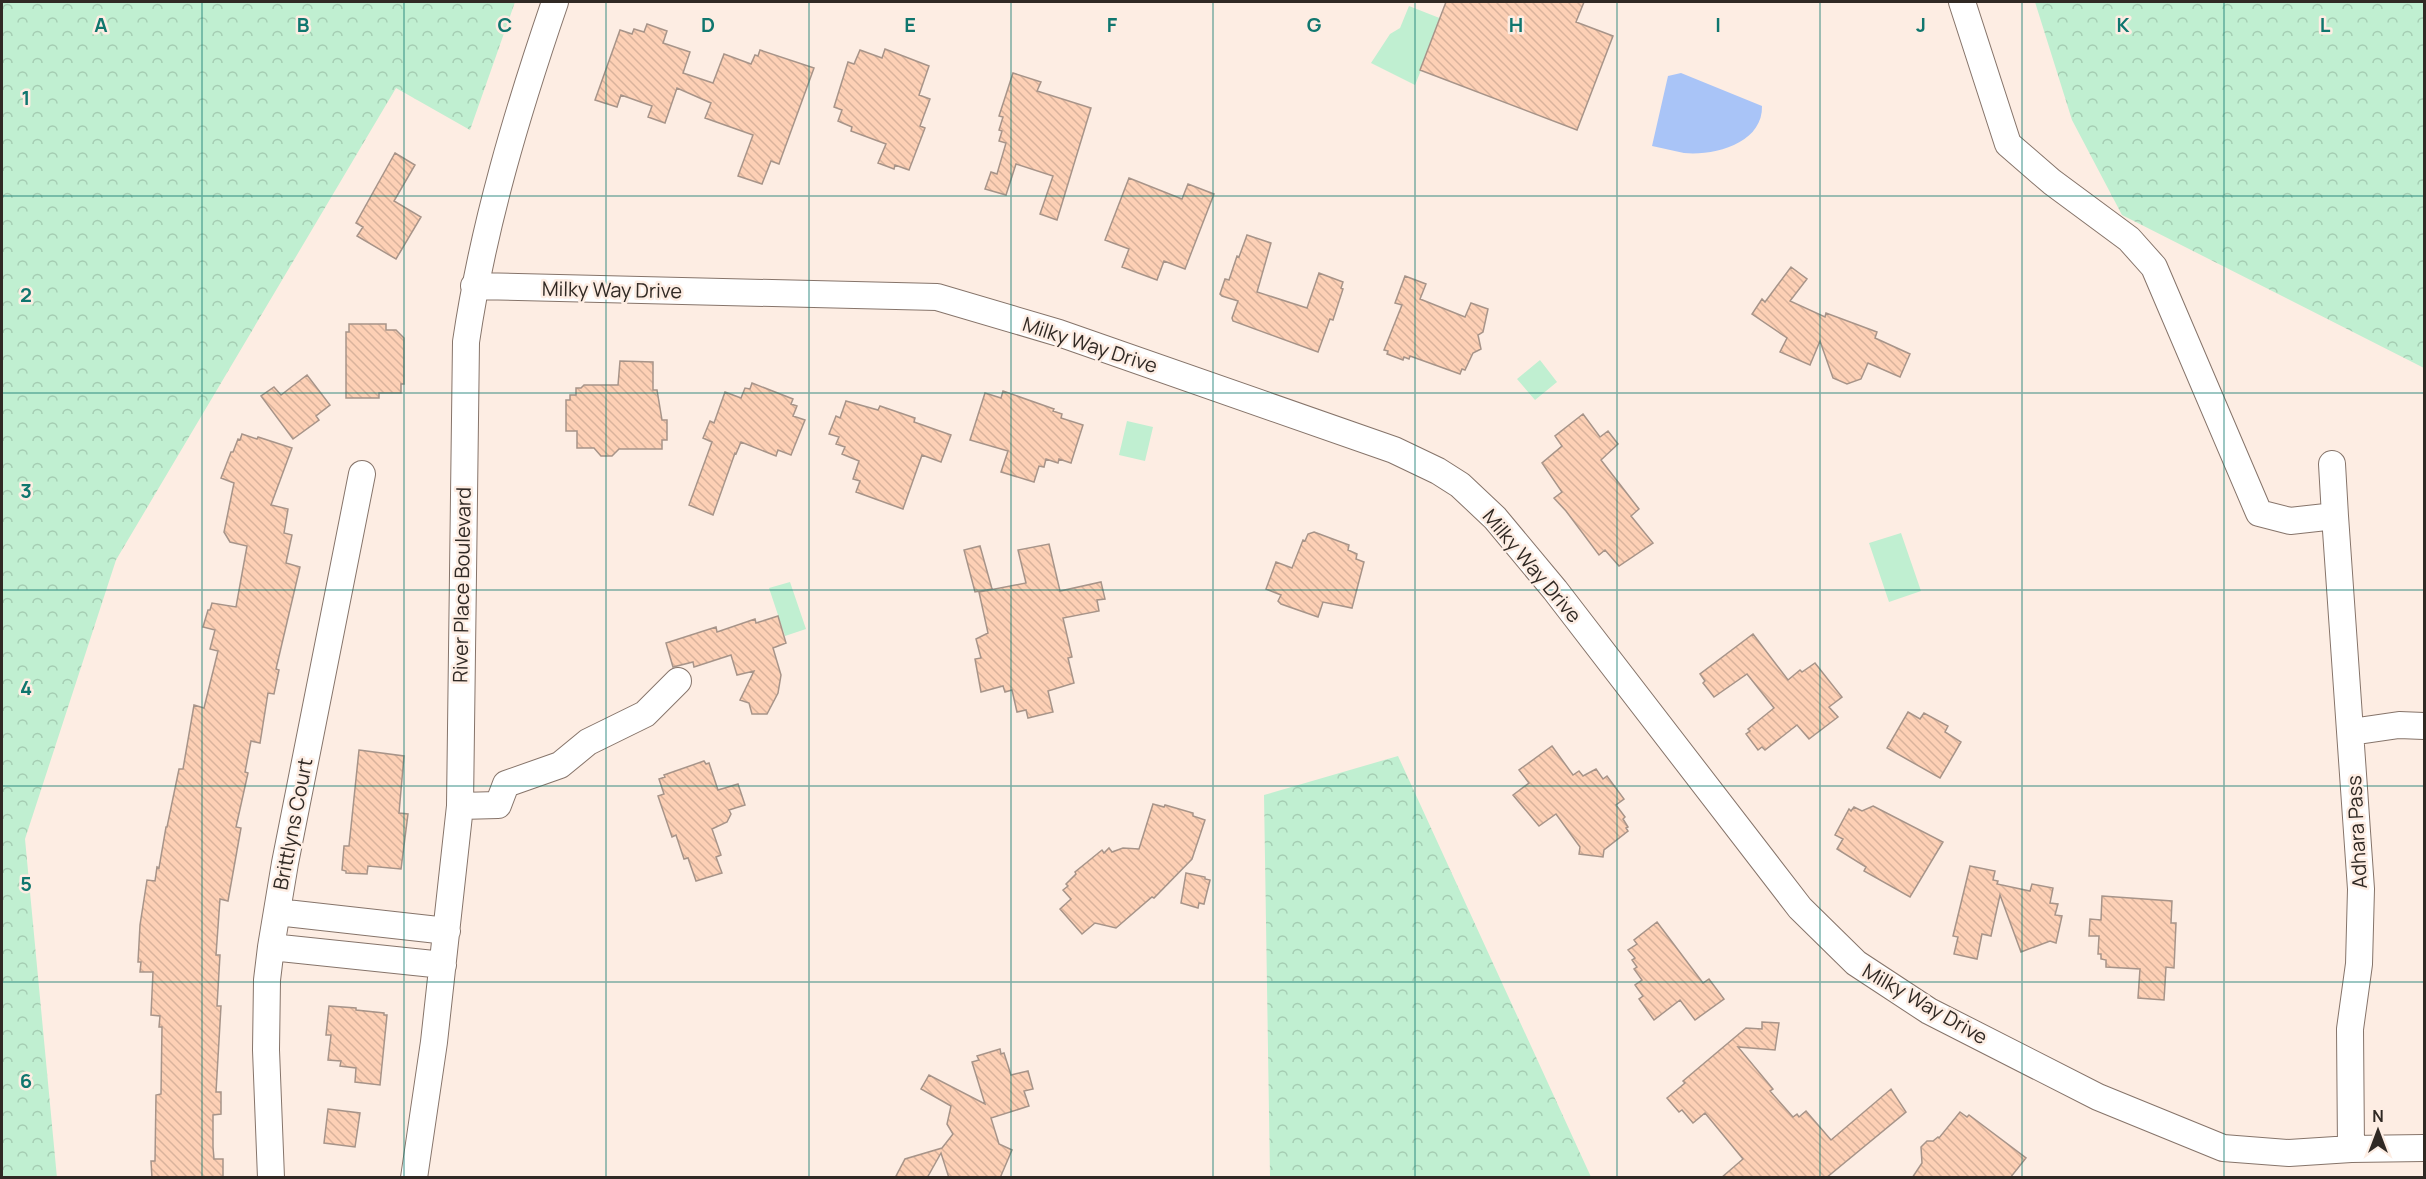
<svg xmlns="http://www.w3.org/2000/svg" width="2426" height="1179" font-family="Manrope,sans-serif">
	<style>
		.forest { fill: url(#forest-crowns) }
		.green { fill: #c0efd1 }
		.water { fill: #a9c4f7 }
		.building { fill: url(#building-back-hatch); stroke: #a79489; stroke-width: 1.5 }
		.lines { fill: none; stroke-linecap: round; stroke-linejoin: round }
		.minor-casing { stroke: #86746a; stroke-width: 28 }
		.minor { stroke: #fff; stroke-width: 26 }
		.grid { fill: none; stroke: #0f766e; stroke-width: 1.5; stroke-opacity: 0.55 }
		.labels { text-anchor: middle; stroke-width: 5; stroke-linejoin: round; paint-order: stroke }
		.street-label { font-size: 20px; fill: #302924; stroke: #fdede3 }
		.grid-label { font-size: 20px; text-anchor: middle; font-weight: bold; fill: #0f766e; stroke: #fdede3; stroke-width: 5; stroke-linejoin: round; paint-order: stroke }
	</style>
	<defs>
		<pattern id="forest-crowns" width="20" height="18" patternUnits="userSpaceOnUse" patternTransform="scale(1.5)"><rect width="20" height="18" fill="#c0efd1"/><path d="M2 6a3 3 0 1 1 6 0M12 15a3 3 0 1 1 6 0" fill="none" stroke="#a5cdb3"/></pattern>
		<pattern id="building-back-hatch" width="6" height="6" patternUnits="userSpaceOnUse" patternTransform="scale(1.5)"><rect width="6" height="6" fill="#fdd0b5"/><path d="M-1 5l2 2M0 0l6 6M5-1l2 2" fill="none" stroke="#d9b39c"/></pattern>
	</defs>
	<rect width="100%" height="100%" fill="#fdede3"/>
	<path class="forest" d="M2,2H515L470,130L396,88L116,560L25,839L57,1178L2,1177Z
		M2035,2H2424V368L2122,215L2072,120Z
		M1398,756L1591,1177H1270L1264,795Z"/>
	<path class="green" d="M1409,6L1442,19L1415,85L1371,63L1390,34L1400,28Z
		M1540,360L1557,382L1535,400L1517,379Z
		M1127,421L1153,427L1145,461L1119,455Z
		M1901,533L1921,591L1889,602L1869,543Z
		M790,582L806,629L785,636L769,588Z"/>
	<path class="water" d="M1681,73L1762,106C1763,143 1715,156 1684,153C1673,151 1663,148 1652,146L1668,76Z"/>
	<path class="building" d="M1446,2H1584L1576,22L1613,36L1577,130L1420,70Z
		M647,24L667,31L663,43L690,52L683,73L713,83L724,54L751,64L755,55L758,56L760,50L814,68L779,164L771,161L762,184L738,176L753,135L705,118L711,103L677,88L665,123L648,117L652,106L621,95L617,107L595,100L620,30L632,34L634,29L644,32Z
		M885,49L929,66L919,95L930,99L920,126L925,128L909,170L895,165L894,169L878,163L886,144L851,131L852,127L838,121L842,110L834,107L848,62L854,64L860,50L882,58Z
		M1013,73L1041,82L1037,91L1091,108L1057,220L1040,214L1053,176L1016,164L1006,195L985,189L991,172L997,174L1006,143L999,141L1002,131L999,130L1003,117L999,116Z
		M395,153L415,165L394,201L421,217L396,259L357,236L363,227L356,223Z
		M1129,178L1182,199L1188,184L1214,194L1185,269L1164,261L1157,280L1122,267L1129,249L1105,240Z
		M1247,235L1271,243L1257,292L1307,308L1319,273L1343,282L1341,288L1343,289L1333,320L1330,319L1318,352L1233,321L1232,318L1238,301L1222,296L1220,294L1225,279L1229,280L1237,256L1239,257Z
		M1791,267L1807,279L1790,301L1825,317L1826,313L1877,332L1875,338L1910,354L1900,377L1868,363L1861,379L1847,384L1833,378L1820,341L1810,365L1780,352L1787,338L1752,314L1762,299L1765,302Z
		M1405,276L1426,284L1420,299L1465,317L1471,303L1488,309L1483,332L1478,335L1481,349L1473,353L1465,370L1462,369L1460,374L1410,356L1409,359L1404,357L1403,360L1387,354L1388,351L1384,350L1402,305L1395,303Z
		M349,324H386V330H396L404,338V384H401V393H379V398H346V332H349Z
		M620,361L653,362V390H657L662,420H667V440H662V449H619L612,456H601L594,448H577V431H566V400H570V395H576V388H581L584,385H618Z
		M307,375L330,405L316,416L319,420L293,439L261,396L274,387L281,395Z
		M752,383L793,399L791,404L797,406L793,416L805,420L791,455L778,450L776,456L741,442L736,454L735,453L713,515L689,505L712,442L703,438L710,421L714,423L725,392L741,398L745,388L750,389Z
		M1003,391L1054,409L1053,411L1062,414L1061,418L1083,425L1071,463L1059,459L1058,463L1046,459L1044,467L1039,466L1034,482L1001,472L1008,451L970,440L985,393L1001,398Z
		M846,401L878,410L880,406L915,418L914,422L951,435L941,462L922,455L903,509L856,492L860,481L853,479L859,461L842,454L845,447L836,444L839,437L829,434L836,416L840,418Z
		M1583,414L1600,437L1608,431L1618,444L1601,460L1639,509L1631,516L1653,543L1619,566L1605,550L1599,555L1566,511L1554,498L1562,492L1542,463L1562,446L1555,436Z
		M242,434L257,439L258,437L292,448L271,505L288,509L284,533L292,535L286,563L300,567L276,669L279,670L274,694L268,693L260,743L251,741L245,772L248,773L236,827L241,828L228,901L220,899L216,955H220L217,1006H221L216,1092H221V1114L213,1115V1147L214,1159H223V1178H152L151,1161H155L156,1095L161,1094L162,1027H159L160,1016L151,1015L153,972H140L141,962H138L140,925L147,880L155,881L157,867L159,868L166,827H167L179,769H183L194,705L204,708L218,651L210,649L215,630L203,627L208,610H210L212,603L236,607L247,546L230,542L224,532L234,483L221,478L231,452H233L238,439L240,440Z
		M1314,532L1349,545L1348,550L1357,554L1356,559L1364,562L1352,608L1323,602L1318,617L1281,604L1278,601L1281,595L1266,589L1276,562L1292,568L1303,540L1305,541L1308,534Z
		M1049,544L1060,591L1101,582L1105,599L1097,600L1099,611L1063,618L1072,657L1068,658L1074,683L1048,691L1053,712L1028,718L1026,710L1017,712L1012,690L1005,692L1003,686L981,692L975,659L981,658L976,639L988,633L979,592L1026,583L1018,550Z
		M980,546L992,589L975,592L964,550Z
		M778,616L786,643L773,648L781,675L778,693L767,714H752L749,703L740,700L754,671L737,675L731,655L694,667L693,662L673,667L666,643L716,627L717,632L755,619L756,623Z
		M1753,634L1788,680L1800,670L1802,672L1815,663L1842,697L1829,707L1838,717L1809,739L1797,725L1765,750L1762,747L1758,750L1746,734L1750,731L1748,729L1774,708L1747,674L1714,697L1703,683L1705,681L1700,674Z
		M1908,712L1920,719L1924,713L1948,726L1945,732L1961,742L1940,778L1887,748Z
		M1552,746L1573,775L1579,771L1583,776L1596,769L1603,779L1607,776L1624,799L1616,805L1625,817L1623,819L1628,827L1626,828L1628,831L1604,850L1603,857L1579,854L1580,847L1556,814L1539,826L1513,795L1529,783L1519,770Z
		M359,750L404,756L399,813L408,814L401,869L368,866L367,874L346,873V871L342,870L344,846H349Z
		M704,761L706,764L709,763L718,790L738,784L745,805L729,810L731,814L727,822L712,829L721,855L716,857L722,873L696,881L688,858L684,859L676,835L672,837L658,796L664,794L659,779L665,777L664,775Z
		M1153,804L1164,807L1165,805L1193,813V816L1205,820L1192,859L1154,898L1152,897L1116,928L1095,923L1082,934L1060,909L1071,899L1063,890L1068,886L1066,884L1076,874L1075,872L1102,850L1104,853L1109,848L1112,852L1123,848L1139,849Z
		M1873,806L1943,842L1910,897L1864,871L1866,867L1837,849L1843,839L1835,835L1849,809L1851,811L1854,807L1862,811Z
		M1970,866L1995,871L1993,880L1998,881L1997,884L2030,891L2032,884L2053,888L2050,903L2058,904L2055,915L2062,916L2056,943L2050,941L2021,952L2000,895L1991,936L1982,934L1977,959L1954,954L1958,937L1953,936Z
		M1186,873L1205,877V879L1210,880L1204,904L1199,903L1198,908L1181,903Z
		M2102,896L2172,901L2171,923H2176L2174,968L2166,967L2164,1000L2138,998L2140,969L2106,967V960L2101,959V954H2098L2099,936H2089L2090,919L2101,920Z
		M1657,922L1703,983L1709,979L1724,999L1695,1020L1680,1000L1654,1020L1639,999L1643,996L1635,985L1642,980L1634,969L1637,967L1632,960L1635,958L1628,950L1637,944L1634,940Z
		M329,1006L356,1008V1010L384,1013V1015H387L380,1085L355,1082L356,1068L340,1066L341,1061L328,1060L331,1035H326Z
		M1762,1022L1779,1023L1775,1050L1738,1047L1773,1089L1770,1091L1793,1117L1797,1114L1799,1117L1806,1111L1831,1140L1891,1089L1906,1112L1826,1178H1721L1743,1159L1705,1113L1693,1123L1682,1110L1679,1112L1667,1098L1685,1083L1683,1081L1746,1028L1762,1029Z
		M1000,1049L1001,1054L1004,1053L1011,1075L1028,1071L1033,1089L1024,1091L1029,1106L991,1118L999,1144L1012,1150L1000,1178H949L941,1153L927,1178H895L905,1159L942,1148L953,1134L947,1124L951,1106L921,1089L929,1075L985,1104L972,1062L979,1060L977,1056Z
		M328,1109L360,1113L355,1147L324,1143Z
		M1960,1112L1967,1117L1969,1115L2026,1158L2010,1178H1912L1922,1163L1921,1147L1927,1141H1933L1938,1137L1939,1138Z"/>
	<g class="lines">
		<defs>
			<path id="minor" d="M1962,2L2008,144L2052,182L2129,239L2154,267L2259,513L2290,521L2335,516L2332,464
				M474,286L937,297L1059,333L1394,450L1438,471L1460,485L1495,518L1555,590L1800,908L1856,963L1929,1011L2098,1097L2223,1148L2289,1153L2351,1149L2424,1148
				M2335,516L2361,889L2359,964L2350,1029L2351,1149
				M2351,732L2399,725L2424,726
				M460,806L498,805L506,784L560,765L588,742L645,714L678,681
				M277,912L447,931
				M271,947L443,965
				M271,1178L266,1050L267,980L271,947L285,863L362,474
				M414,1178L434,1042L460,806L466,342C483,226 517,113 555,2"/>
		</defs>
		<use href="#minor" class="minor-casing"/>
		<use href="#minor" class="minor"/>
	</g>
	<path class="grid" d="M202,2V1178M404,2V1178M606,2V1178M809,2V1178M1011,2V1178M1213,2V1178M1415,2V1178M1617,2V1178M1820,2V1178M2022,2V1178M2224,2V1178M2,196H2424M2,393H2424M2,590H2424M2,786H2424M2,982H2424"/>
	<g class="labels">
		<g class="street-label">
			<text transform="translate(612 290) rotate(1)" y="7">Milky Way Drive</text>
			<text transform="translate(1090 345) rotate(18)" y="7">Milky Way Drive</text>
			<text transform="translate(1532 566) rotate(50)" y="7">Milky Way Drive</text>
			<text transform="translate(462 585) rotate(-89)" y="7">River Place Boulevard</text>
			<text transform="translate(293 824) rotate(-79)" y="7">Brittlyns Court</text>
			<text transform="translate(2357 832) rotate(-93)" y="7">Adhara Pass</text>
			<text transform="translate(1925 1004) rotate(30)" y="7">Milky Way Drive</text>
		</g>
	</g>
	<g class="grid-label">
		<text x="101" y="32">A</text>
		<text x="303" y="32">B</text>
		<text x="505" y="32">C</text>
		<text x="708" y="32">D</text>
		<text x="910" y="32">E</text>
		<text x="1112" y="32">F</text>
		<text x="1314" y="32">G</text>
		<text x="1516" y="32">H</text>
		<text x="1718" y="32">I</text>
		<text x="1921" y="32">J</text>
		<text x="2123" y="32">K</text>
		<text x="2325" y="32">L</text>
		<text x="26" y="105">1</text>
		<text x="26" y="302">2</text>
		<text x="26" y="498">3</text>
		<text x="26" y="695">4</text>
		<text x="26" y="891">5</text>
		<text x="26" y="1088">6</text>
	</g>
	<rect width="2426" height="1179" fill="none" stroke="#302924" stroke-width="6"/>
	<g transform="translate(2378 1131)" stroke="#fdede3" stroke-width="4.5" paint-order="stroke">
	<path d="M0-4.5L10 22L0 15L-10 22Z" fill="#302924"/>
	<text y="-9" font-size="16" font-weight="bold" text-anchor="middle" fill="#302924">N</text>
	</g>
</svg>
